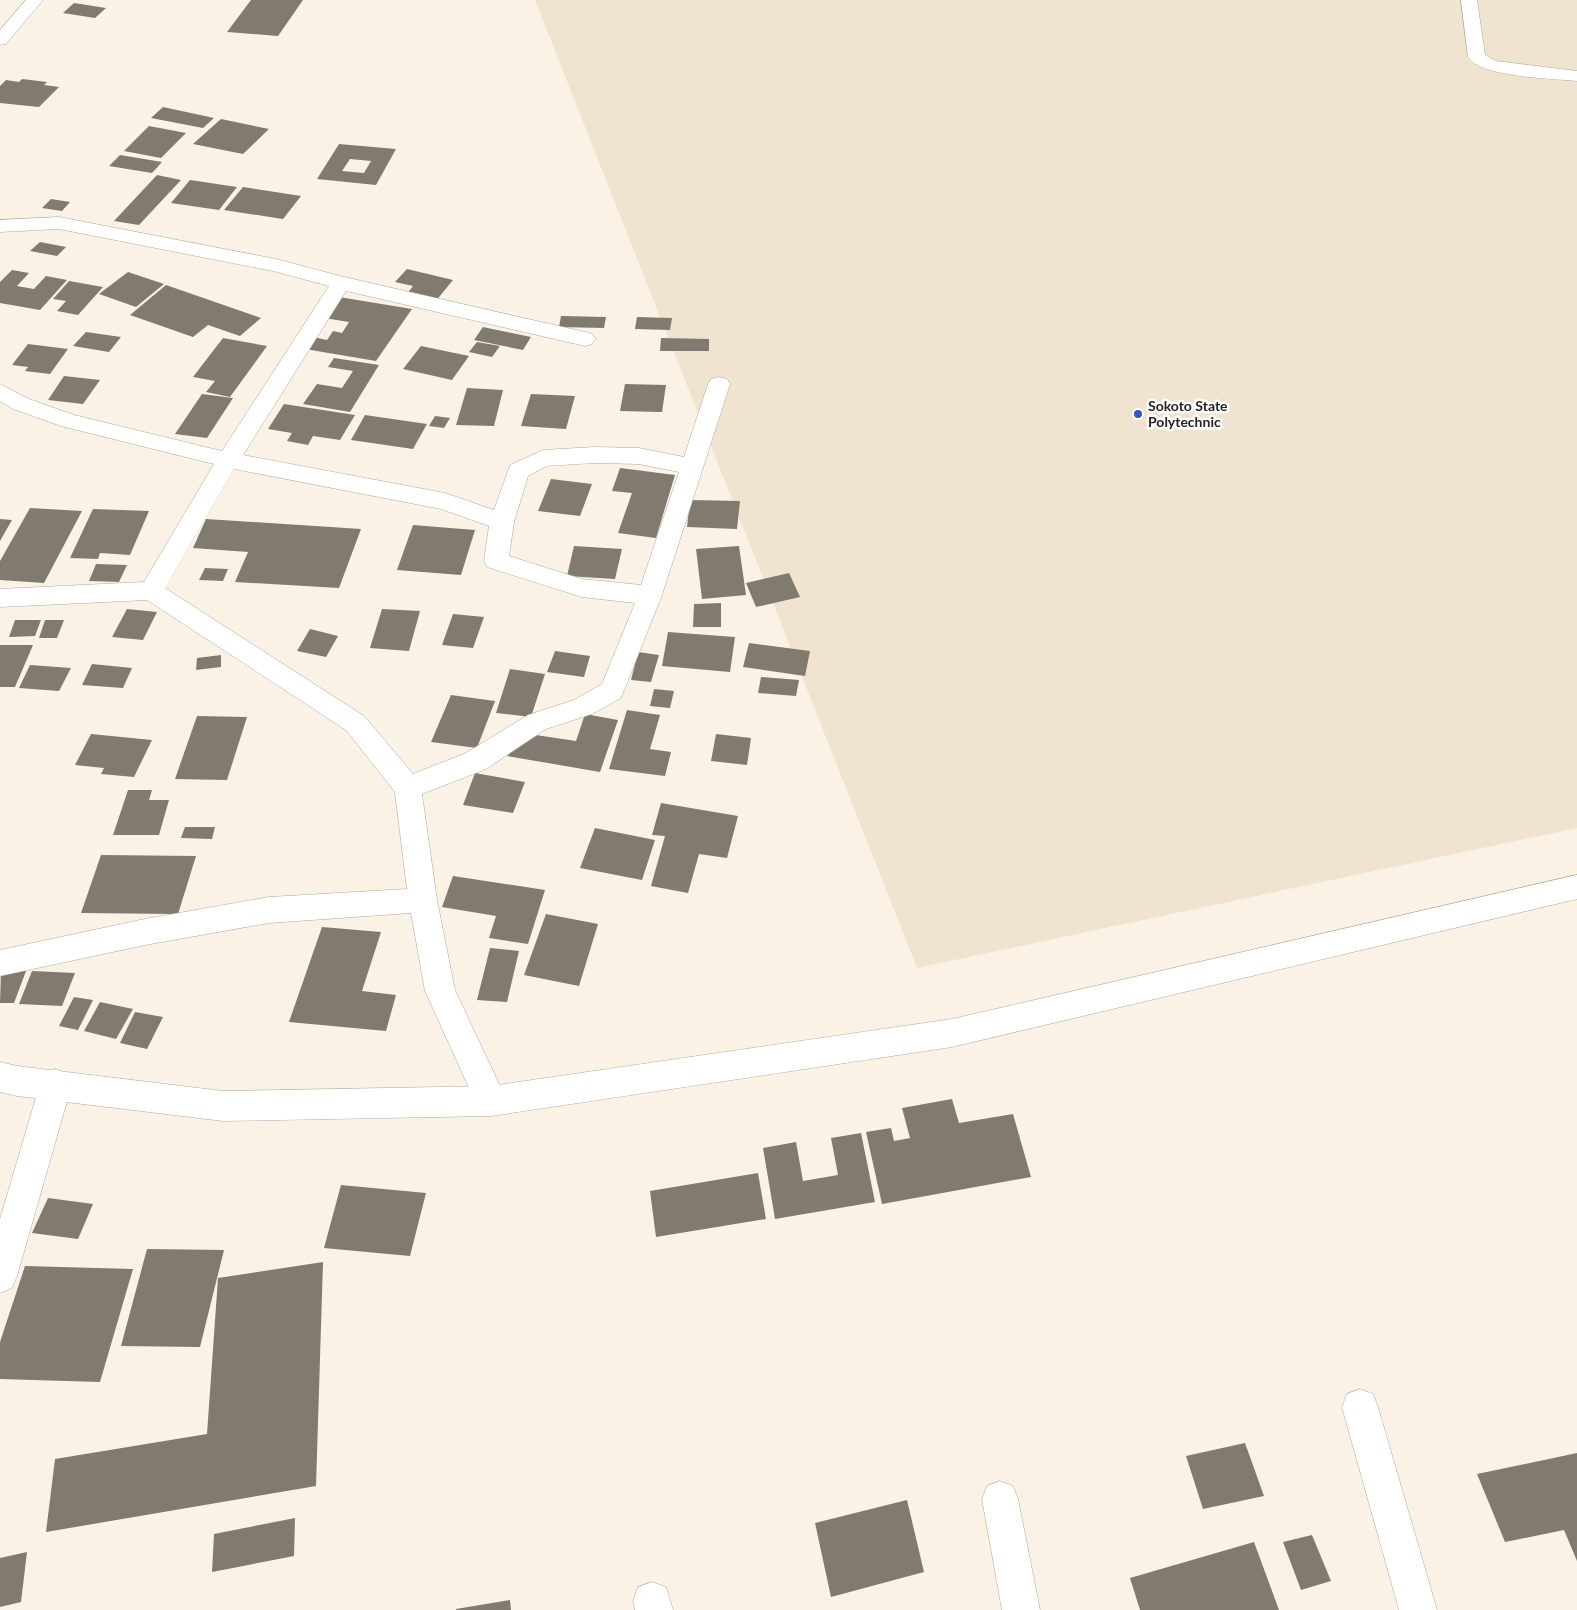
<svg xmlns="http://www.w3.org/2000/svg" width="1577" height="1610" font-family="Lato,sans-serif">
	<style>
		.built { fill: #f0e4d1 }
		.building { fill: #817a6f; fill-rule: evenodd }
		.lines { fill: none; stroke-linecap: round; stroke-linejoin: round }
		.street-casing { stroke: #aea79b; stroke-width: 1 }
		.secondary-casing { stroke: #aea79b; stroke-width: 1 }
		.street { fill: #fff; fill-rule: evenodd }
		.secondary { fill: #fff; fill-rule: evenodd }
		.poi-dot { fill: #3954c6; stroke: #fff; stroke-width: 2 }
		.labels { text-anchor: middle; stroke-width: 5; stroke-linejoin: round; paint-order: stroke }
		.poi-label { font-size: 14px; font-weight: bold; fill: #272420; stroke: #fff; text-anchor: start }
	</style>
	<rect width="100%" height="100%" fill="#faf2e5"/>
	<path class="built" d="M535,0H1577V828L917,968Z"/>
	<path class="building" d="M251,0H303L278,36L227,32Z
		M74,3L106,8L95,18L63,13Z
		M22,79L47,82L44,85L59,87L39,107L0,103V86L6,80L19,82Z
		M163,107L214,118L203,128L151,118Z
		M221,119L269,129L243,154L193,144Z
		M149,126L186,133L161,158L124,151Z
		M339,144L396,149L376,185L317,179ZM350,159L371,161L364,173L342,171Z
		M120,155L162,162L152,173L109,166Z
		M157,175L181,180L139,225L114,221Z
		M190,180L237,187L219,210L171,203Z
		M243,187L301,196L283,219L224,210Z
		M51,199L70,202L62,211L42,208Z
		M40,242L66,247L57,256L30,251Z
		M407,269L453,280L435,302L406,295L413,286L395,282Z
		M12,270L29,273L17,286L34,289L46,276L67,280L40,310L0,303V282Z
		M128,272L164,284L136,307L99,294Z
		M69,281L103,287L78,315L57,311L66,301L53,299Z
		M166,285L261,318L240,336L208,325L193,337L130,315Z
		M339,297L412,309L376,361L305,349L313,337L327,340L333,331L342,333L349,322L324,318Z
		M561,316L606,317L604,328L559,327Z
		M637,317L672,318L670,330L635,329Z
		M483,327L531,337L523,350L474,340Z
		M86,332L121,337L109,352L73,346Z
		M223,338L267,346L230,397L206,392L215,381L193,377Z
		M661,338L709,339V351H660Z
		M477,342L500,346L492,357L469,352Z
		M28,344L68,349L50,374L25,371L28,367L12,365Z
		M421,346L469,356L452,380L403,369Z
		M334,358L379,365L350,412L303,404L317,384L342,388L353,371L328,367Z
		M64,376L100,380L83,404L48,400Z
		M625,384L666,385L662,412L620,411Z
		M467,388L503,390L494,426L456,425Z
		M202,394L233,398L207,438L175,434Z
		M531,394L575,396L566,429L521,426Z
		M284,404L355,415L340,440L313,436L308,445L287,441L292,433L268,429Z
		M365,415L427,424L413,449L351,440Z
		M435,416L450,418L444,428L429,426Z
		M620,468L675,475L656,538L618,533L632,493L612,491Z
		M551,479L592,484L580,516L538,511Z
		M690,500L740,501L737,529L687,527Z
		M30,508L82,511L44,583L0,580V561Z
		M93,509L149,511L130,555L100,553L98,559L70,558Z
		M0,519L12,520L0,541Z
		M206,519L361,529L339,588L235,582L248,552L193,548Z
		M413,525L475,530L461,575L397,570Z
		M574,546L622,549L615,579L567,576Z
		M739,546L746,595L702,599L696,549Z
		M96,564L127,565L119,582L89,581Z
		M205,568L228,569L223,581L199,580Z
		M789,573L800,597L756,607L746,583Z
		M721,603V627H693L694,604Z
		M127,609L157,612L143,640L112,637Z
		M382,609L420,611L409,651L370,648Z
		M453,614L484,617L473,648L442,645Z
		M15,620H41L35,636L9,637Z
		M45,620H64L57,638H39Z
		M310,629L338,636L326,657L297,651Z
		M668,632L735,637L730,672L662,666Z
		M749,643L810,651L805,676L743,667Z
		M0,645H33L15,687H0Z
		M555,651L590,656L584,677L547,672Z
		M638,652L659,655L651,682L631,680Z
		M221,655V667L196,670L197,658Z
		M92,664L132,668L123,688L82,685Z
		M30,665L71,668L59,691L19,688Z
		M510,669L545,674L531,717L496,713Z
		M761,677L799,680L796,696L758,693Z
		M654,689L674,691L670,708L650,706Z
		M451,695L495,701L477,748L431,742Z
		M627,710L660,715L650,749L671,752L665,776L609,769Z
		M585,714L618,720L600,772L507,756L529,734L576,741Z
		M197,716L247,717L227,780L175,779Z
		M91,734L152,740L134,777L101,774L104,768L75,765Z
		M716,734L751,738L747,765L711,761Z
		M475,773L525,782L513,813L463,805Z
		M128,790H152L149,800H169L159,835H113Z
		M661,803L738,816L727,858L699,854L688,893L651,886L665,836L652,835Z
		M185,827H215L212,839L181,838Z
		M595,828L655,840L642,880L580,868Z
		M101,855L196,856L178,914L81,913Z
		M453,876L545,890L528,944L489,938L496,916L442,907Z
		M546,914L598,924L579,986L524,975Z
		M322,927L381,932L362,991L396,995L386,1031L289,1022Z
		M490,948L519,951L507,1002L477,1000Z
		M1,971H26L14,1003H0Z
		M32,971L75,973L62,1006L19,1004Z
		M74,997L93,1000L78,1030L59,1026Z
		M100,1002L133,1009L116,1039L84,1031Z
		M135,1012L163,1017L147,1049L120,1043Z
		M952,1099L959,1123L1013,1114L1031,1177L882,1204L866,1132L891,1128L894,1141L910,1138L902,1108Z
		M861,1133L875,1202L775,1219L763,1148L796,1142L803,1181L838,1175L831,1138Z
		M758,1173L766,1219L656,1237L650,1191Z
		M341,1185L426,1193L410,1256L324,1248Z
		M48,1198L93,1204L78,1239L32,1233Z
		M147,1249L224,1250L200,1347L121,1346Z
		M323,1262L316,1486L46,1532L55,1459L207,1434L218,1278Z
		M25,1266L133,1269L100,1382L0,1379V1342Z
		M1245,1443L1264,1496L1203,1509L1186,1456Z
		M1577,1453V1561L1564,1530L1505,1542L1477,1474Z
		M907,1500L924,1572L831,1597L815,1523Z
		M295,1518L294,1556L212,1572L214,1534Z
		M1312,1535L1331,1581L1301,1590L1283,1542Z
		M1254,1542L1279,1610H1140L1130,1578Z
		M27,1552L21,1602L0,1607V1558Z
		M510,1600L511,1610H456V1609Z"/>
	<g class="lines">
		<defs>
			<path id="street" d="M1461,0H1477L1485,55L1496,61L1577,71V81C1551,78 1483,78 1468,57Z
				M59,217L276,259L344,277L585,332L592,334L596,339L592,344L585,346L346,291L243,455L445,493L494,510L510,465L543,450L595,447L639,448L684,457L708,384L711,379L719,377L727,379L730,384L662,595L621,698L592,714L546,729L486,769L422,794L437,900L455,990L507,1101L502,1112L491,1116L480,1112L425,991L411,913L269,923L145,945L0,976V950L145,919L269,897L407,889L395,792L346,730L147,600L0,607V589L144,582L214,464L61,426L13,409L0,401V384L29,399L74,415L222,451L329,286L273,271L59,229L0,232V220ZM595,463L639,464L679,472L641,585L582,579L509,556L514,522L528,476L547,466ZM234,469L441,509L489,526L484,561L487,567L582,597L635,603L602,684L574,700L528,715L466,753L413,774L364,716L165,588Z
				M56,1069L67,1074L72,1084L17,1276L12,1288L0,1293V1219L40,1084L45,1074Z
				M1360,1389L1373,1394L1378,1407L1437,1610H1399L1342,1407L1347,1394Z
				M1000,1481L1013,1486L1018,1499L1040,1610H1002L982,1499L987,1486Z
				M652,1582L666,1587L673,1610H635L633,1601L638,1587Z"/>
			<path id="secondary" d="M26,0H43L6,44L0,45V30Z
				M1577,875V899L952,1047L491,1116L223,1121L17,1096L0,1092V1062L17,1066L223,1091L491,1086L952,1019Z"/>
		</defs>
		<use href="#street" class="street-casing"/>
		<use href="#secondary" class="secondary-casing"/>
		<use href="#street" class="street"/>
		<use href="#secondary" class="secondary"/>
	</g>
	<circle class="poi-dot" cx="1138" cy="414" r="5"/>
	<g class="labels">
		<g class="poi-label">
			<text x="1148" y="411">Sokoto State<tspan x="1148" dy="16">Polytechnic</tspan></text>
		</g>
	</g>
</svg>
